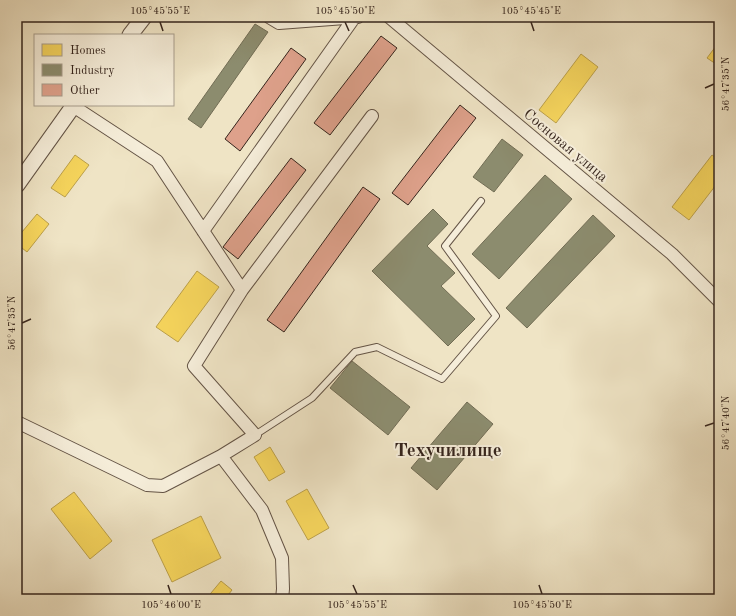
<svg xmlns="http://www.w3.org/2000/svg" width="736" height="616" font-family="'Old Standard TT',serif">
	<style>
		.homes { fill: #f6d55c; stroke: #bca049 }
		.industry { fill: #8c8c6e; stroke: #726d55 }
		.building { fill: #dea18b; stroke: #35241c }
		.lines { fill: none; stroke-linecap: round; stroke-linejoin: round }
		.service-casing { stroke: #645446; stroke-width: 8 }
		.minor-casing { stroke: #645446; stroke-width: 14 }
		.tertiary-casing { stroke: #645446; stroke-width: 17 }
		.service { stroke: #f5edd9; stroke-width: 6 }
		.minor { stroke: #f5edd9; stroke-width: 12 }
		.tertiary { stroke: #f5edd9; stroke-width: 15 }
		.ticks { fill: none; stroke: #35241c; stroke-width: 1.5 }
		.labels { text-anchor: middle; stroke-width: 4; stroke-linejoin: round; paint-order: stroke }
		.street-label { font-size: 15px; fill: #35241c; stroke: #f5edd9 }
		.district-label { font-size: 19px; font-weight: bold; fill: #35241c; stroke: #f5edd9 }
		.neatline { fill: none; stroke: #35241c; stroke-width: 1.5 }
		.ticks-label { font-size: 10px; text-anchor: middle; fill: #35241c }
	</style>
	<rect width="100%" height="100%" fill="#efe4c5"/>
	<filter id="stains"><feTurbulence type="fractalNoise" baseFrequency=".005" numOctaves="4"/><feColorMatrix values="0 0 0 0 .2 0 0 0 0 .09 0 0 0 0 .02 0 0 0 .5 -.17"/></filter>
	<radialGradient id="worn" r=".72"><stop offset=".6" stop-color="#630" stop-opacity="0"/><stop offset="1" stop-color="#630" stop-opacity=".3"/></radialGradient>
	<path class="homes" d="M719,42V66L707,58Z
		M581,54L598,67L556,123L539,110Z
		M75,155L89,165L65,197L51,188Z
		M712,155L719,160V181L689,220L672,207Z
		M37,214L49,224L27,252L17,244V238Z
		M197,271L219,287L178,342L156,327Z
		M270,447L285,472L269,481L254,457Z
		M307,489L329,528L308,540L286,501Z
		M74,492L112,541L90,559L51,509Z
		M201,516L221,558L172,582L152,540Z
		M221,581L232,590L225,599H206Z"/>
	<path class="industry" d="M255,24L268,32L201,128L188,119Z
		M502,139L523,155L494,192L473,177Z
		M545,175L572,199L499,279L472,254Z
		M433,209L448,224L427,246L455,273L441,286L475,319L448,346L372,271Z
		M593,215L615,236L527,328L506,308Z
		M352,361L410,407L388,435L330,388Z
		M467,402L493,424L437,490L411,468Z"/>
	<path class="building" d="M381,36L397,48L330,135L314,123Z
		M291,48L306,59L240,151L225,139Z
		M460,105L476,118L408,205L392,193Z
		M291,158L306,170L238,259L223,247Z
		M363,187L380,199L284,332L267,320Z"/>
	<g class="lines">
		<defs>
			<path id="service" d="M712,294L719,286
				M255,435L312,398L355,352L377,347L442,379L496,316L445,246L481,201"/>
			<path id="minor" d="M269,17L279,23L358,17
				M389,17L672,254L719,301
				M73,106L157,161L242,290
				M203,231L354,18
				M17,422L147,485L163,486L221,456L255,435L194,366L242,290L372,116
				M221,456L262,510L282,558L283,589L282,599"/>
			<path id="tertiary" d="M130,35L144,17
				M17,185L74,105"/>
		</defs>
		<use href="#service" class="service-casing"/>
		<use href="#minor" class="minor-casing"/>
		<use href="#tertiary" class="tertiary-casing"/>
		<use href="#service" class="service"/>
		<use href="#minor" class="minor"/>
		<use href="#tertiary" class="tertiary"/>
	</g>
	<path class="ticks" d="M160,22L163,31M345,22L349,31M531,22L534,31M705,88L714,84M22,323L31,319M705,426L714,423M168,585L171,594M353,585L357,594M539,585L542,594"/>
	<g class="labels">
		<g class="street-label">
			<text transform="translate(566 145) rotate(40)" y="5">Сосновая улица</text>
		</g>
		<g class="district-label">
			<text x="448" y="456">Техучилище</text>
		</g>
	</g>
	<rect width="736" height="616" fill="none" stroke="#efe4c5" stroke-width="44"/>
	<rect x="34" y="34" width="140" height="72" fill="#f5edd9" stroke="#a89d8d"/>
	<rect x="42" y="44" width="20" height="12" fill="#f6d55c" stroke="#a89d8d"/>
	<text x="70" y="54" font-size="12" fill="#35241c">Homes</text>
	<rect x="42" y="64" width="20" height="12" fill="#8c8c6e" stroke="#a89d8d"/>
	<text x="70" y="74" font-size="12" fill="#35241c">Industry</text>
	<rect x="42" y="84" width="20" height="12" fill="#dea18b" stroke="#a89d8d"/>
	<text x="70" y="94" font-size="12" fill="#35241c">Other</text>
	<rect x="22" y="22" width="692" height="572" class="neatline"/>
	<g class="ticks-label">
		<text x="160" y="14">105°45'55"E</text>
		<text x="345" y="14">105°45'50"E</text>
		<text x="531" y="14">105°45'45"E</text>
		<text transform="translate(725 84) rotate(-90)" y="4">56°47'35"N</text>
		<text transform="translate(11 323) rotate(-90)" y="4">56°47'35"N</text>
		<text transform="translate(725 423) rotate(-90)" y="4">56°47'40"N</text>
		<text x="171" y="608">105°46'00"E</text>
		<text x="357" y="608">105°45'55"E</text>
		<text x="542" y="608">105°45'50"E</text>
	</g>
	<rect width="100%" height="100%" filter="url(#stains)"/>
	<rect width="100%" height="100%" fill="url(#worn)"/>
</svg>
